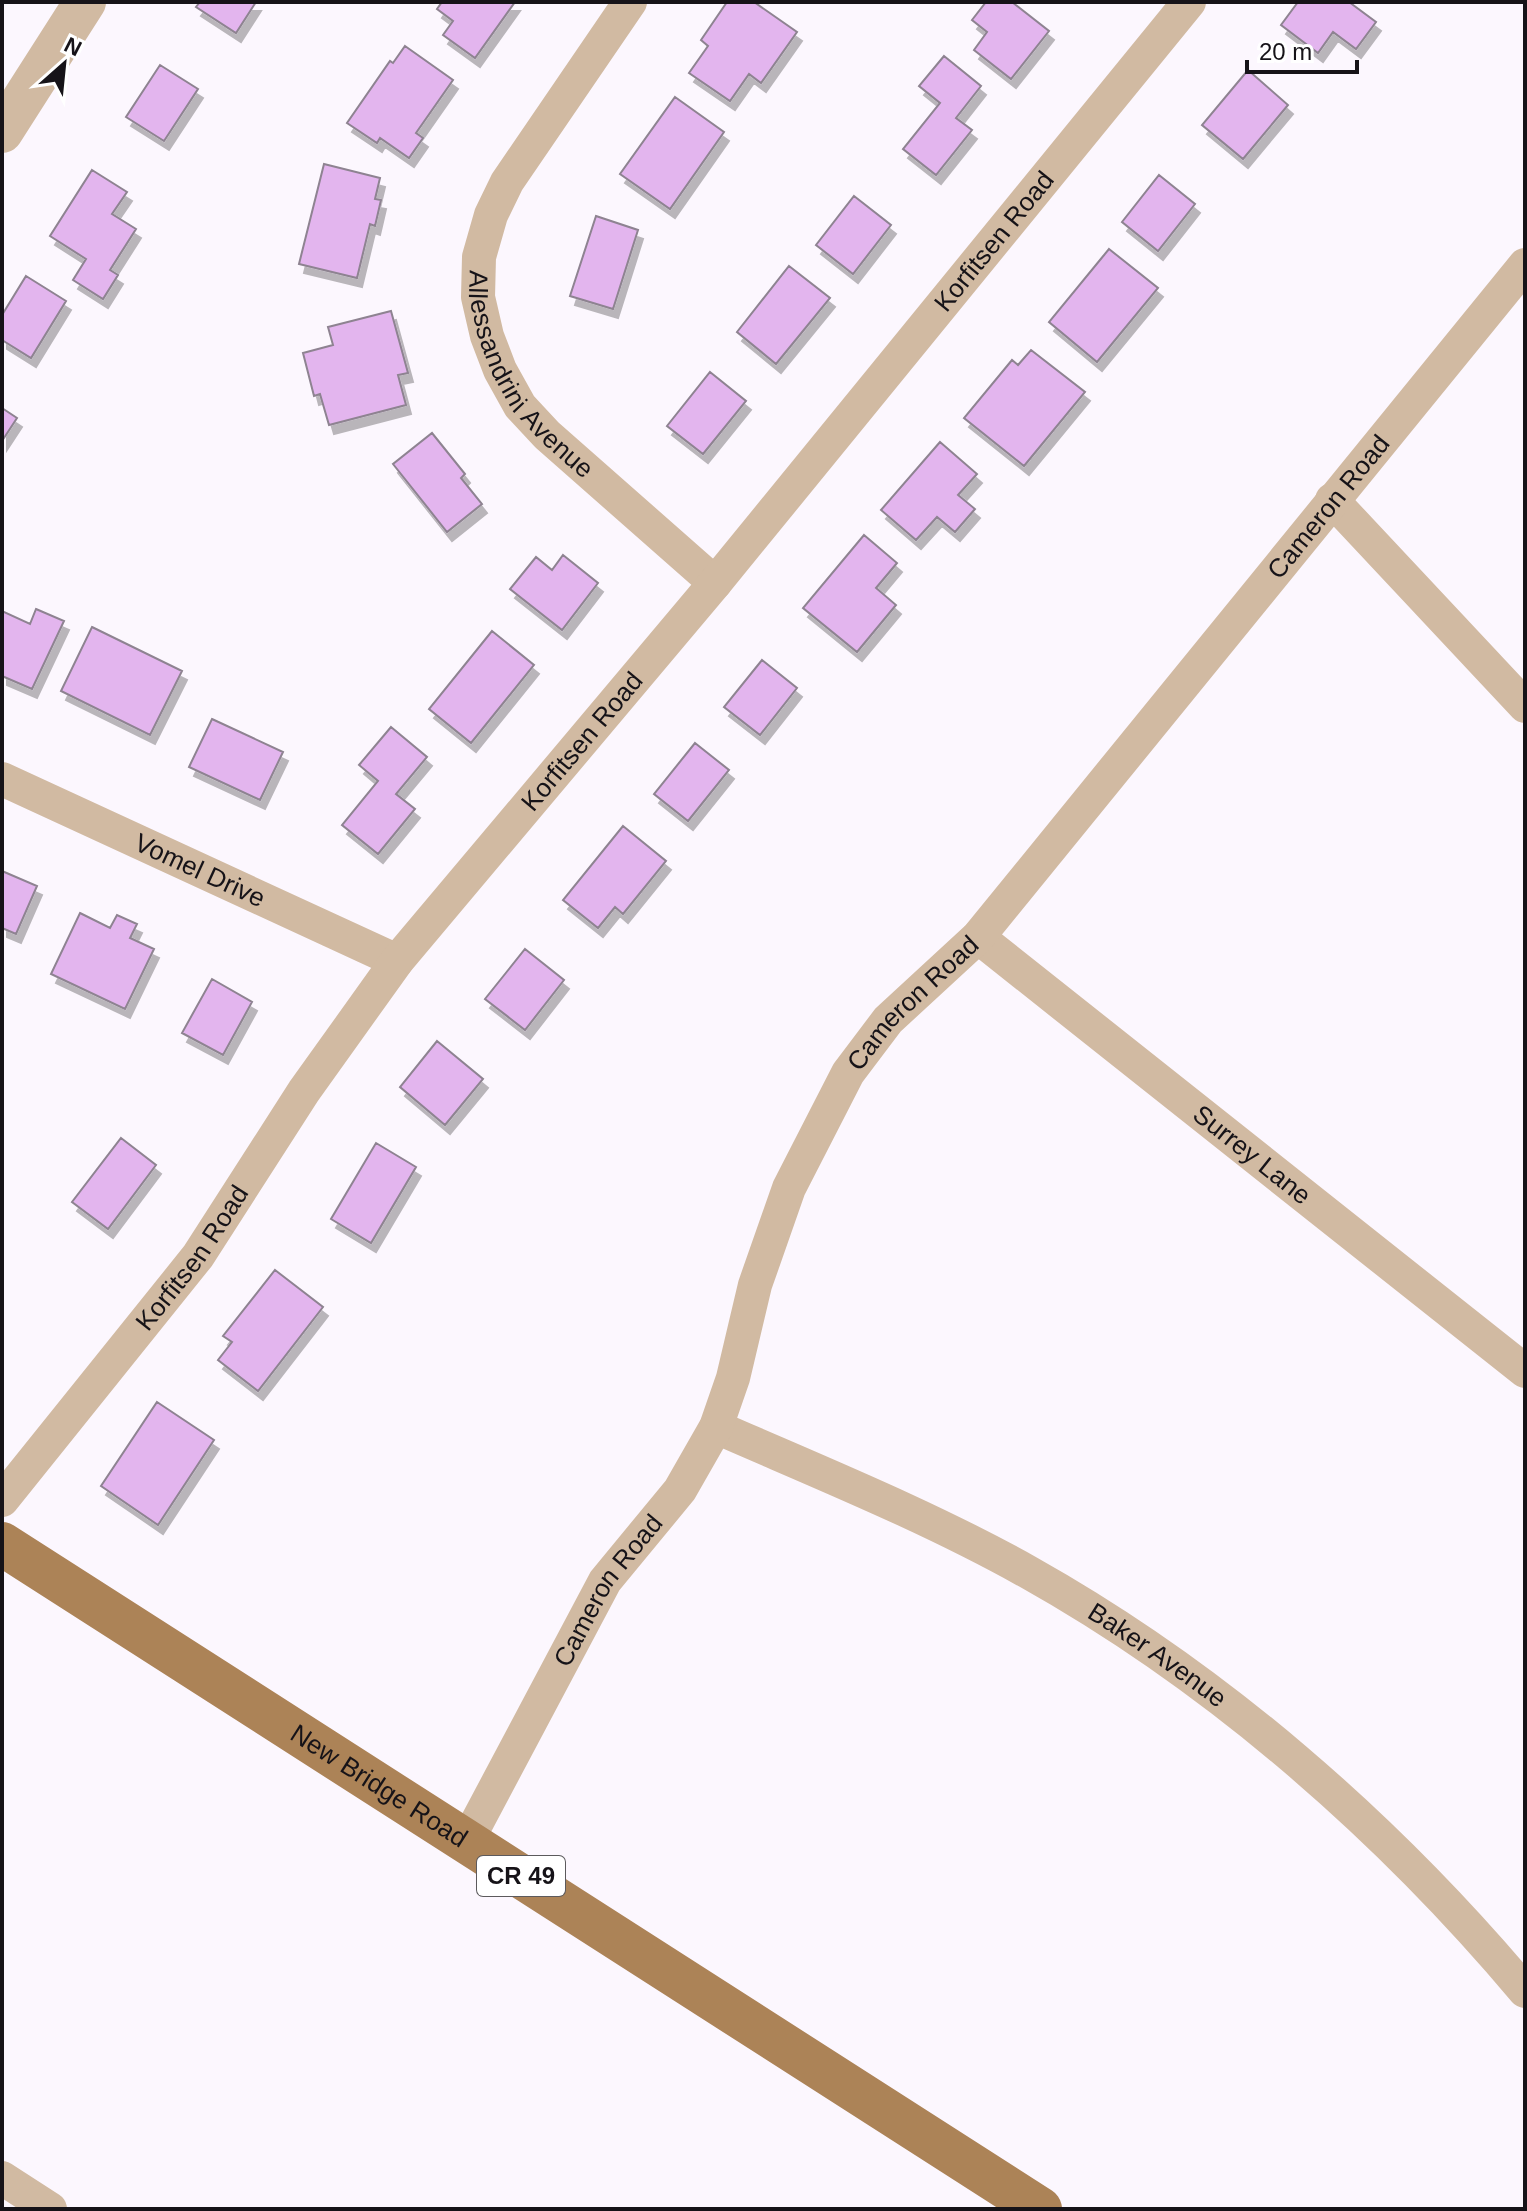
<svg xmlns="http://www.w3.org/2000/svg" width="1527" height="2211" font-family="Helvetica,sans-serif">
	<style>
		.building { fill: #e3b5ee; stroke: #8e8391; stroke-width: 2; filter: url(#shadow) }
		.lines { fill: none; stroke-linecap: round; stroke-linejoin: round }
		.minor { stroke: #d1baa2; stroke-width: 34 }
		.tertiary { stroke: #d1baa2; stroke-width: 42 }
		.primary { stroke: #ac8357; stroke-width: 44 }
		.labels { text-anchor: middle; stroke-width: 6; stroke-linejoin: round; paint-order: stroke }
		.shield { fill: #fff; stroke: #5c5a5d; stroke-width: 2 }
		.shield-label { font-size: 24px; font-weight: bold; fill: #161318 }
		.street-label { font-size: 26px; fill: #161318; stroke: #fff }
	</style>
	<defs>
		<filter id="shadow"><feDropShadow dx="5" dy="9" stdDeviation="0" flood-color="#0004"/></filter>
	</defs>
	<rect width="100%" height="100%" fill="#fcf7fe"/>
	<path class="building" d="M200,2H256L236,33L196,7Z
		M442,2H515L475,58L443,35L453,21L437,9Z
		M727,2H754L797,32L761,83L749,74L730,101L689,73L708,46L701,40Z
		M986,2H1012L1049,31L1011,79L974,50L987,32L972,20Z
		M1298,2H1349L1376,22L1356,49L1333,32L1318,53L1281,25Z
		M405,46L453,80L416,133L423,138L409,158L380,138L377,143L347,123L390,61L393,63Z
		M944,56L981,86L956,118L972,130L936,175L903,149L940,103L919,86Z
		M160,65L198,89L164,141L126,117Z
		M1248,70L1288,105L1243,159L1202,125Z
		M675,97L724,132L670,209L620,174Z
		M324,164L380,178L375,199L381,200L375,226L370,224L357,278L299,264Z
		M92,170L127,192L112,214L136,229L110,270L118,275L103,299L73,280L86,259L50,236Z
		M1159,175L1195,204L1158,251L1122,222Z
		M854,196L891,225L853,274L816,245Z
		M596,216L638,230L613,309L570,296Z
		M1109,249L1158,288L1097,362L1049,322Z
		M789,266L830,298L776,364L737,332Z
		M26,276L66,301L31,358L2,340V315Z
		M391,311L408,373L398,375L406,405L329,425L320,394L314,396L303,353L333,345L328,327Z
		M1031,350L1085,392L1024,466L964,418L1012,360L1018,365Z
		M710,372L746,401L703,454L667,426Z
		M2,408L17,418L2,441Z
		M432,433L465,474L461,478L482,504L447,532L393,464Z
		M940,442L977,474L958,495L975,509L955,532L937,517L916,540L881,510Z
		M864,535L897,563L876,588L896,605L857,652L803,608Z
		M563,555L598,583L562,630L510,589L536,557L552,570Z
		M36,609L64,621L32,689L2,676V611L30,624Z
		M92,627L182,671L150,735L61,691Z
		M492,631L534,665L471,743L429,709Z
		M762,660L797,688L760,735L724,707Z
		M212,719L283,752L260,800L189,767Z
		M391,727L427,757L396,794L415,809L378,854L342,825L378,781L359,765Z
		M695,743L729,770L688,821L654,794Z
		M623,826L666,861L623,914L615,907L598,928L563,900Z
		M2,871L37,886L16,934L2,928Z
		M80,913L110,928L117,915L137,924L130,938L154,949L125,1009L51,974Z
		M525,949L564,980L525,1030L485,999Z
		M212,979L252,1002L223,1055L182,1033Z
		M437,1041L483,1079L445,1125L400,1087Z
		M121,1138L156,1165L108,1229L72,1202Z
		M376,1143L416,1167L371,1243L331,1219Z
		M275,1270L323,1307L258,1391L218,1360L232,1342L223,1336Z
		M157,1402L214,1440L158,1525L101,1486Z"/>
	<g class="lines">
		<g class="minor">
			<path id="s1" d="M630,2L507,182L491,215L479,257L478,297L487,336L500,370L520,406L547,435L715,583"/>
			<path d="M1332,500L1525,706"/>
			<path id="s2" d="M2,779L397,961"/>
			<path id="s3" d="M978,937L1525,1371"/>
			<path id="s4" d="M716,1427C821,1473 928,1516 1028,1572C1217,1678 1386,1826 1525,1991"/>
			<path id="s5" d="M2,1500L198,1256L304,1091L397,961L715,583L1189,2"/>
			<path id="s6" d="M467,1841L605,1581L680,1490L716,1427L733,1378L755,1285L789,1188L848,1073L888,1020L978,937L1525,265"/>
			<path d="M2,2178L50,2209"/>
		</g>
		<path class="tertiary" d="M2,132L85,2"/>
		<path class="primary" id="s7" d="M2,1544L1040,2209"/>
	</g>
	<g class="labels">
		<rect class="shield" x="477" y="1856" width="88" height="40" rx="6"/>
		<g class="shield-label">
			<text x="521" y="1884">CR 49</text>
		</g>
		<g class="street-label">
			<text dy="9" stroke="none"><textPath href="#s5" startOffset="1604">Korfitsen Road</textPath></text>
			<text dy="9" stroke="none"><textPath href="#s1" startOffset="432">Allessandrini Avenue</textPath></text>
			<text dy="9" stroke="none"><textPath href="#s6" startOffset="1608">Cameron Road</textPath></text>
			<text dy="9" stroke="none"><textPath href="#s5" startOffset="956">Korfitsen Road</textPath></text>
			<text dy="9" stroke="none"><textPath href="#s2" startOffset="218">Vomel Drive</textPath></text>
			<text dy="9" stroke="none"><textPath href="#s6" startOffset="960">Cameron Road</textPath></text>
			<text dy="9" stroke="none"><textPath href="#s3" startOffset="350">Surrey Lane</textPath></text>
			<text dy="9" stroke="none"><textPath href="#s5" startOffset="308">Korfitsen Road</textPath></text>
			<text dy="9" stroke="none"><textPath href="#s6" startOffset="288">Cameron Road</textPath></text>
			<text dy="9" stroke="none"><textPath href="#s4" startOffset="498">Baker Avenue</textPath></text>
			<text dy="9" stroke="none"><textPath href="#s7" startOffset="448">New Bridge Road</textPath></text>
		</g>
	</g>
	<rect width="1527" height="2211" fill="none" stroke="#161318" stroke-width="8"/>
	<g transform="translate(64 64) rotate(27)" stroke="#ffffff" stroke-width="6" paint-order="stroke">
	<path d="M0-6L14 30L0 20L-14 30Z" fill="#161318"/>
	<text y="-12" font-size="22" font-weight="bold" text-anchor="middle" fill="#161318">N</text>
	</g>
	<path d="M1247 60v12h110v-12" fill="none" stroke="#161318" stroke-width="4"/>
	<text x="1259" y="60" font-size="24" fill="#161318" stroke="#ffffff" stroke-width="6" paint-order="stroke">20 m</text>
</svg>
